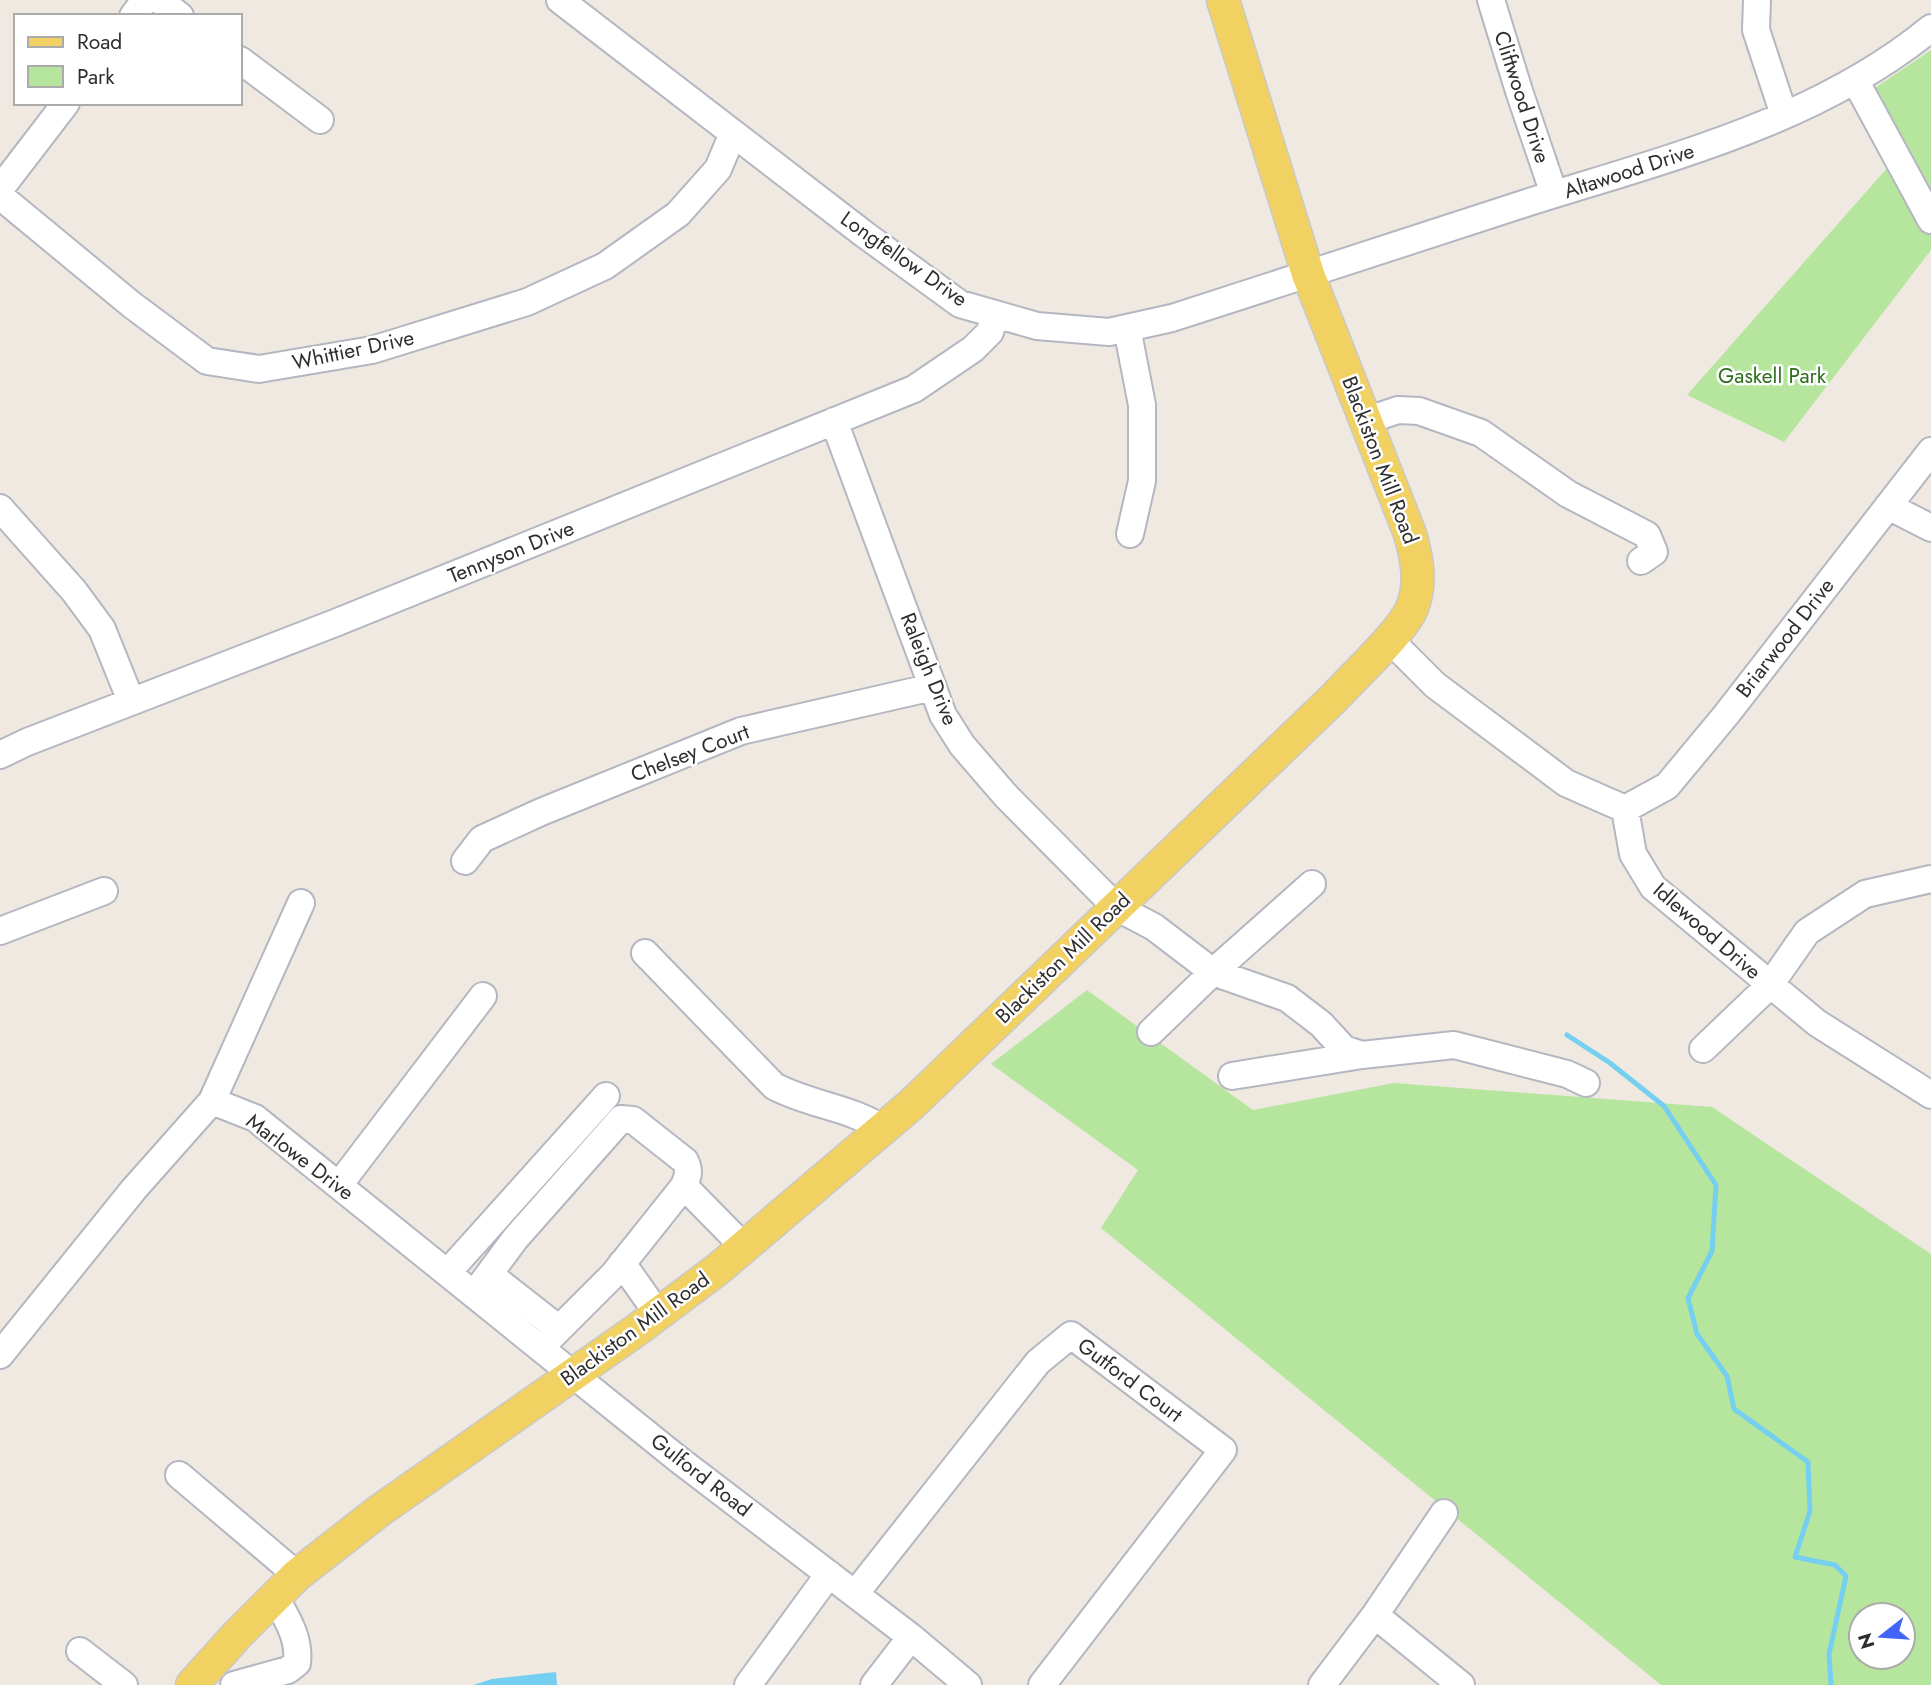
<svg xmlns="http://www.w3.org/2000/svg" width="1931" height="1685" font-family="Jost,sans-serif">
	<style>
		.green { fill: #b6e59e; fill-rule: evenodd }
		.water { fill: #75cff0 }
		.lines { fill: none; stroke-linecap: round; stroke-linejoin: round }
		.stream { stroke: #75cff0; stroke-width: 5 }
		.minor-casing { stroke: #b4b7c1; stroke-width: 30 }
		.major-casing { stroke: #c9c9c9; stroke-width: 35 }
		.minor { stroke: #fff; stroke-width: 26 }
		.major { stroke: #f2d163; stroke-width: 32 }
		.labels { text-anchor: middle; stroke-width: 5; stroke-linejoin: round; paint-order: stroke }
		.street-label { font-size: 21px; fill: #2e2e2e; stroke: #fff }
		.park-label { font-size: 21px; fill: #2c6e1b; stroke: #fff }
	</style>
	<rect width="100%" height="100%" fill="#efe9e1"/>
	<path class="green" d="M1931,50V250L1784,442L1687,395L1888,167L1853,103Z
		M1087,990L1253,1110L1394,1083L1712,1107L1931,1254V1685H1661L1101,1228L1138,1170L991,1064ZM1861,1615H1903V1657H1861Z"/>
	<path class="water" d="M556,1672L557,1685H473L492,1679Z"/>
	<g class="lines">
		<path class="stream" d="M1567,1035L1610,1063L1664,1106L1716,1185L1712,1251L1688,1298L1697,1334L1727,1376L1734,1409L1808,1462L1810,1511L1795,1557L1835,1565L1846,1576L1829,1654L1831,1685"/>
		<defs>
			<path id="minor" d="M159,0L180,16
				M560,0L864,234L960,304L1037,326L1109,332L1172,318C1288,281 1403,242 1520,205C1661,160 1814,124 1931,28
				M1491,0L1519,91L1554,194
				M1757,0L1756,30L1784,115
				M133,16L145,0
				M240,60L320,120
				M1855,80L1931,220
				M0,189L66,103
				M0,196L132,305L207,361L259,369L372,350L527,302L605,266L678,214L718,169L733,133
				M1127,328L1142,405V481L1130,534
				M834,421L943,715L962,745L1006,796L1116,907L1154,927L1213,972L1287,998L1321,1024L1344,1049L1362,1055L1454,1045L1567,1074L1586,1083
				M1365,421L1398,410L1419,411L1481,433L1568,494L1647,535L1654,552L1641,561
				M1888,506L1931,528
				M0,508L74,591L102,629L131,701
				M1389,639L1435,685L1566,783L1625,809L1633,854L1653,887L1817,1023L1931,1095
				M0,755L27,742L335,623L914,389L973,349L990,332L995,314
				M1625,809L1667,786L1726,715L1931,451
				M465,861L482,839L541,812L741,731L933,687
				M0,931L104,891
				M645,953L774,1086C809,1105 850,1107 883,1129
				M1151,1032L1213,972L1312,884
				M1703,1049L1770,985L1807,932L1865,894L1931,879
				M1232,1076L1362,1055
				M212,1101L255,1118L678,1459L911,1637L968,1685
				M339,1185L483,996
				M684,1186L744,1247
				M622,1263L658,1314
				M448,1272L606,1096
				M489,1274L559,1329
				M475,1293L515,1239L621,1119L633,1120L685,1161C690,1171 688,1176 684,1186L613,1275L541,1347
				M0,1355L134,1189L212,1101L301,903
				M179,1475L297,1575
				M855,1594L1038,1362L1071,1335L1223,1450L1042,1685
				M1375,1615L1461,1685
				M80,1651L124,1685
				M234,1685L288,1670L297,1663C300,1638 287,1619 275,1597
				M748,1685L829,1574
				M874,1685L911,1637
				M1322,1685L1375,1615L1444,1513"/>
			<path id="major" d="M192,1685L237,1635L297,1575L379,1511L638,1329L718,1269L912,1104L1334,698C1353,677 1402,632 1412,608C1422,583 1417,558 1410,534L1308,274L1223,0"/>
		</defs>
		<use href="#minor" class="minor-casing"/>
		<use href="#major" class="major-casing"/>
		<use href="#minor" class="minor"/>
		<use href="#major" class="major"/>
	</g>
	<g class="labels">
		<g class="street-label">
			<text transform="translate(1522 97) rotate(72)" y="7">Cliftwood Drive</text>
			<text transform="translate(1629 171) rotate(-18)" y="7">Altawood Drive</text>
			<text transform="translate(904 259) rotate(35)" y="7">Longfellow Drive</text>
			<text transform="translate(353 350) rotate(-12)" y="7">Whittier Drive</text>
			<text transform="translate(1380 460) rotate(69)" y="7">Blackiston Mill Road</text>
			<text transform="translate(511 552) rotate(-22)" y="7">Tennyson Drive</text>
			<text transform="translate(1785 638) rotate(-52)" y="7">Briarwood Drive</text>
			<text transform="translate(929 669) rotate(68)" y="7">Raleigh Drive</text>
			<text transform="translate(690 753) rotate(-21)" y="7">Chelsey Court</text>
			<text transform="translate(1707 931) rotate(41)" y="7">Idlewood Drive</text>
			<text transform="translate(1063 958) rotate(-44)" y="7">Blackiston Mill Road</text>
			<text transform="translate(300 1157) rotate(37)" y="7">Marlowe Drive</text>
			<text transform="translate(635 1329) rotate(-36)" y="7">Blackiston Mill Road</text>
			<text transform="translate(1130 1380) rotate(37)" y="7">Gutford Court</text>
			<text transform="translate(701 1475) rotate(38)" y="7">Gulford Road</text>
		</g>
		<g class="park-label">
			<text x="1772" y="383">Gaskell Park</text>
		</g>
	</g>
	<rect x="14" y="14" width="228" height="91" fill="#ffffff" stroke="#ababab" stroke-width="2"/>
	<rect x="28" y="37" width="35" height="10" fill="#f2d163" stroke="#ababab" stroke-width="2"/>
	<text x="77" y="49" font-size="21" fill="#2e2e2e">Road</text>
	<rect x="28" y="66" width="35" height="21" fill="#b6e59e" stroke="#ababab" stroke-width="2"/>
	<text x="77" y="84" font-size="21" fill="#2e2e2e">Park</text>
	<g transform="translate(1882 1636) rotate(253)"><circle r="33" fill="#ffffff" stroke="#ababab" stroke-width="2"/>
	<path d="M0-5L12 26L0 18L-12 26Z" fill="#4264fb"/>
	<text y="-10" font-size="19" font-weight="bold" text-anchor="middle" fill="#2e2e2e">N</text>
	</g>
</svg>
